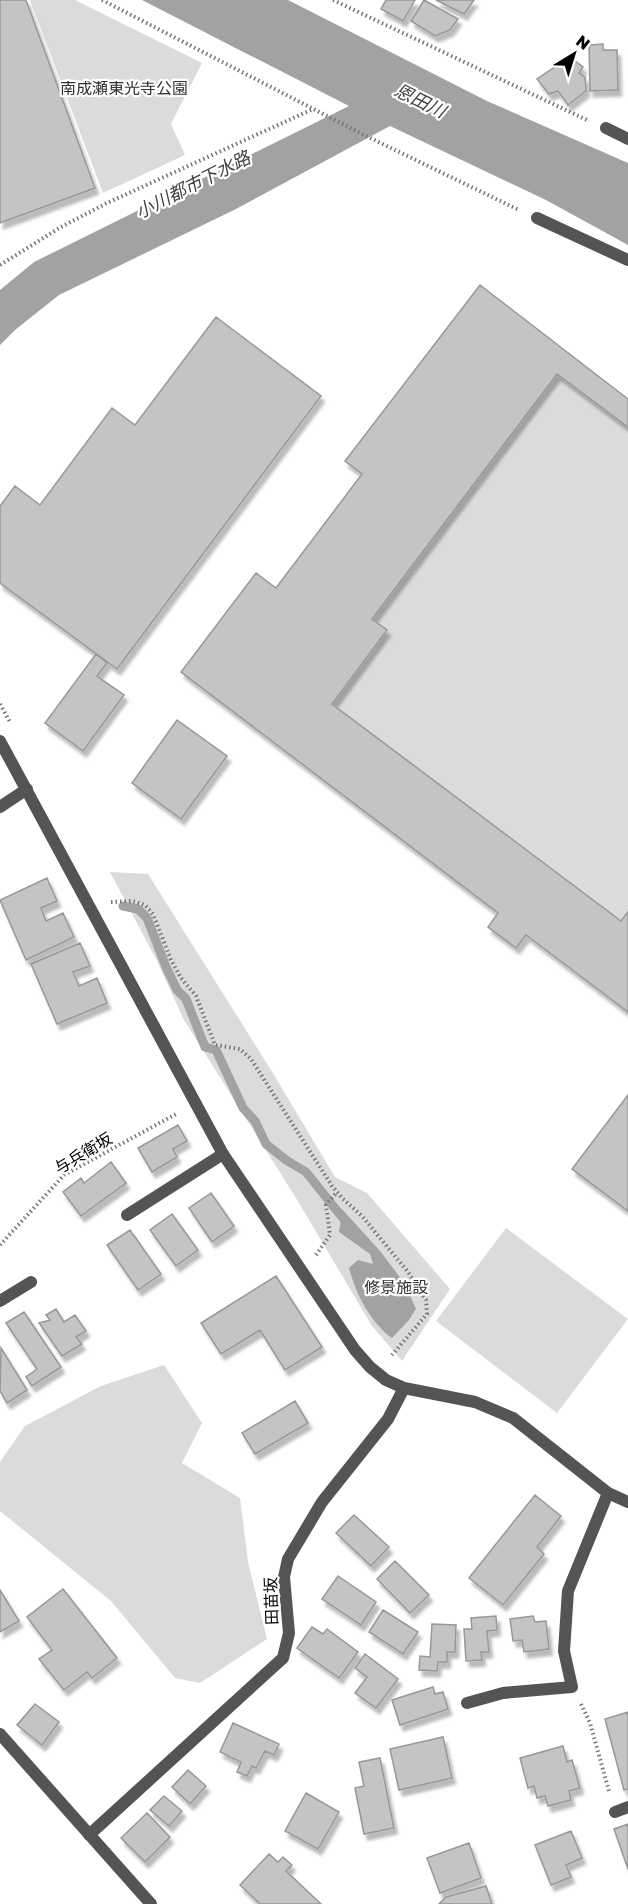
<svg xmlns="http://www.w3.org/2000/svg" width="628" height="1904" font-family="'Golos Text','Noto Sans JP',sans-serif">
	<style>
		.green { fill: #dbdbdb }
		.water { fill: #a2a2a2 }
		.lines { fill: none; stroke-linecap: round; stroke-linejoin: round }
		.stream { stroke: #a2a2a2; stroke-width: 9 }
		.building { fill: #c4c4c4; stroke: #989898; stroke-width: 1.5; filter: url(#shadow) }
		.path { stroke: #767676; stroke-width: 4; stroke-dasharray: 1.5 3; stroke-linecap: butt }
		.lane { stroke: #545454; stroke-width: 12 }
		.street { stroke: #545454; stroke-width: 12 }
		.labels { text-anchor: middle; stroke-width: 4.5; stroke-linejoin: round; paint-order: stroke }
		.park-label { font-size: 16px; fill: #323232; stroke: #fff }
		.street-label { font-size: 16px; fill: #000; stroke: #fff }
		.water-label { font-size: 18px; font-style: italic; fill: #434343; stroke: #fff }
	</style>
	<defs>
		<filter id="shadow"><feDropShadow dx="3.5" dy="6" stdDeviation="1.5" flood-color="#0004"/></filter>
	</defs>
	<rect width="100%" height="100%" fill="#fff"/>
	<path class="green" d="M30,0H75L202,63L171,124L185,155L103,193Z
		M557,374L628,427V912L621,921L332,704L387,631L372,619Z
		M110,872L148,874L271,1070L335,1177L367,1193L450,1289L402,1361L372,1326L296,1198L184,1020L157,961Z
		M506,1228L628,1319L557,1413L436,1321Z
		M164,1365L202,1423L182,1463L240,1498L248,1562L267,1639L200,1683L175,1678L111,1601L0,1511V1462L25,1426L101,1386Z"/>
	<path class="water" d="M142,0H288L487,101L628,163V245L546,200L390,126L234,210L59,295L15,330L0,345V290L34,262L349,106Z
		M335,1209H342L380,1251L405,1284L416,1309L409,1320L392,1338C370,1322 356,1294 349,1268L358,1260L373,1264L370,1254L339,1232L341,1218Z"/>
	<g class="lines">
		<path class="stream" d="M123,906L138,909L147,918L166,967L177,990L186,999L205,1047L216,1050L243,1108L255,1121L266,1144L286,1160L306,1172L342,1217"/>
	</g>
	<path class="building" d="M0,0H26L95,188L0,223Z
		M386,0H415L403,21L381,9Z
		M424,0L458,19L450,30L435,36L411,21Z
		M436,0H474L464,14Z
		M603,44V50H617L618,90L590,91L589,45Z
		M570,57L583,67L579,73L585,77L586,91L568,105L558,91L549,94L537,79Z
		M480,285L628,399V427L557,374L372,619L387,630L332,704L621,921L628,912V1012L526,935L516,948L488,927L498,913L181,672L256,573L276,588L362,474L345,461Z
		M216,317L321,396L117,669L0,583V506L15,486L40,505L112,408L135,425Z
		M96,654L107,663L97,676L124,695L83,751L45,723Z
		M177,720L227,756L181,819L132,783Z
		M47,878L57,901L41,908L46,921L63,913L74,937L26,960L0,900Z
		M80,943L90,966L73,972L79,986L97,978L107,1003L57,1024L31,964Z
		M628,1095V1211L572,1169Z
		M178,1125L187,1141L173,1149L177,1157L152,1172L138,1148Z
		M111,1162L126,1183L81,1216L63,1192L81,1178L84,1183Z
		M211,1193L234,1226L212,1242L189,1208Z
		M172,1214L198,1250L176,1266L150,1230Z
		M130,1230L161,1274L138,1290L107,1245Z
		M276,1276L322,1347L285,1370L260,1330L221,1354L201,1323Z
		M56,1309L64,1322L75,1315L86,1331L76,1337L82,1344L62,1356L39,1323L50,1320L46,1315Z
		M24,1312L61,1367L32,1386L26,1377L37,1369L6,1323Z
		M1,1348L27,1390L7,1403L0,1391Z
		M295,1401L308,1423L255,1454L242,1433Z
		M535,1495L561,1516L537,1547L544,1554L503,1605L469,1578Z
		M354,1515L389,1547L371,1566L336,1533Z
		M395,1561L429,1595L410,1613L377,1579Z
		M338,1576L376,1602L361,1625L322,1599Z
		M63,1589L117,1658L92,1678L87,1672L64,1690L39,1659L52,1650L27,1617Z
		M0,1590L19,1621L0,1632Z
		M383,1610L418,1632L403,1654L369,1632Z
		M496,1616L497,1630L487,1631L489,1652H481L482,1660L466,1661L464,1629H472L471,1618Z
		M533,1616L535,1622L546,1621L549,1649L524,1652L522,1640L513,1641L510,1619Z
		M432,1624L456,1625L455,1652H447V1662H438L437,1671L419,1670L420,1656L430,1657Z
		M312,1627L323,1634L327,1629L358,1652L339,1678L297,1648Z
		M365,1654L398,1679L376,1708L355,1693L367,1677L355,1668Z
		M433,1687L435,1694L443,1692L448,1709L400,1725L392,1700Z
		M35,1704L59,1722L42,1745L17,1725Z
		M628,1712V1789L624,1790L605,1719Z
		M233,1723L279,1744L274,1755L265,1751L256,1768L252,1766L247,1776L237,1772L241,1762L220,1752Z
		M443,1737L452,1778L399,1790L390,1749Z
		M563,1746L567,1762L572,1760L580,1788L569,1791L571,1800L548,1806L545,1796L537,1798L534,1786L528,1788L520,1758Z
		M380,1758L394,1828L364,1834L355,1788L364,1786L359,1762Z
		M188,1770L206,1786L190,1804L172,1787Z
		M306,1793L339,1812L318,1849L285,1831Z
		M164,1796L182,1811L169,1826L150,1810Z
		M147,1813L170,1837L145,1862L121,1838Z
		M628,1824V1869L614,1829Z
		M571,1831L582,1858L566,1865L571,1877L551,1885L535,1845Z
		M469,1843L481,1878L440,1893L427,1858Z
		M269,1854L278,1862L283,1857L292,1865L286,1871L321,1904H260L240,1885Z
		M486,1886L492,1904H439L446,1897Z"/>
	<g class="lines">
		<path class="path" d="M102,0L364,135L519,210
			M333,0L587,120
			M0,265L61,227L107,203L313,109
			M0,704L10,722
			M111,902L132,901L145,905L153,914L171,960L181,978L196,996L215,1045L240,1049L251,1059L332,1186L343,1199L362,1216L408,1272L426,1300L427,1314L392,1355
			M0,1245L64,1175L178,1113
			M316,1255L330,1235L326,1205L337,1192
			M581,1704L590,1723L609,1791"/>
		<path class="lane" d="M127,1215L223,1154"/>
		<path class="street" d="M606,128L628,139
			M537,218L628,260
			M0,741L223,1154L355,1350L370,1367L386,1380L404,1388L475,1402L513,1418L608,1493L628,1502
			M0,807L27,789
			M0,1301L31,1282
			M467,1703L503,1693L572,1687L564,1651L568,1591L608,1493
			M0,1734L151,1904
			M615,1812L628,1807
			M89,1835L283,1658L289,1633L284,1577L288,1559L322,1502L388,1419L404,1388"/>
	</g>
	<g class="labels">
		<g class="park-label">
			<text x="124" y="94">南成瀬東光寺公園</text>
			<text x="396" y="1293">修景施設</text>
		</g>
		<g class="street-label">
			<text transform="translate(83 1153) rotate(-31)" y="6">与兵衛坂</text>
			<text transform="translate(271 1601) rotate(-92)" y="6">田苗坂</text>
		</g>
		<g class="water-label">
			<text transform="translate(420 101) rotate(26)" y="6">恩田川</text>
			<text transform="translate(193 185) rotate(-27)" y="6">小川都市下水路</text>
		</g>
	</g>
	<g transform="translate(574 54) rotate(38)" stroke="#ffffff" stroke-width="4.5" paint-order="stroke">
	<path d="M0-4.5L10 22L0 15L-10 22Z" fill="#000000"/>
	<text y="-9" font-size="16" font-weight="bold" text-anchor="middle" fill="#000000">N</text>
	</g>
</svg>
